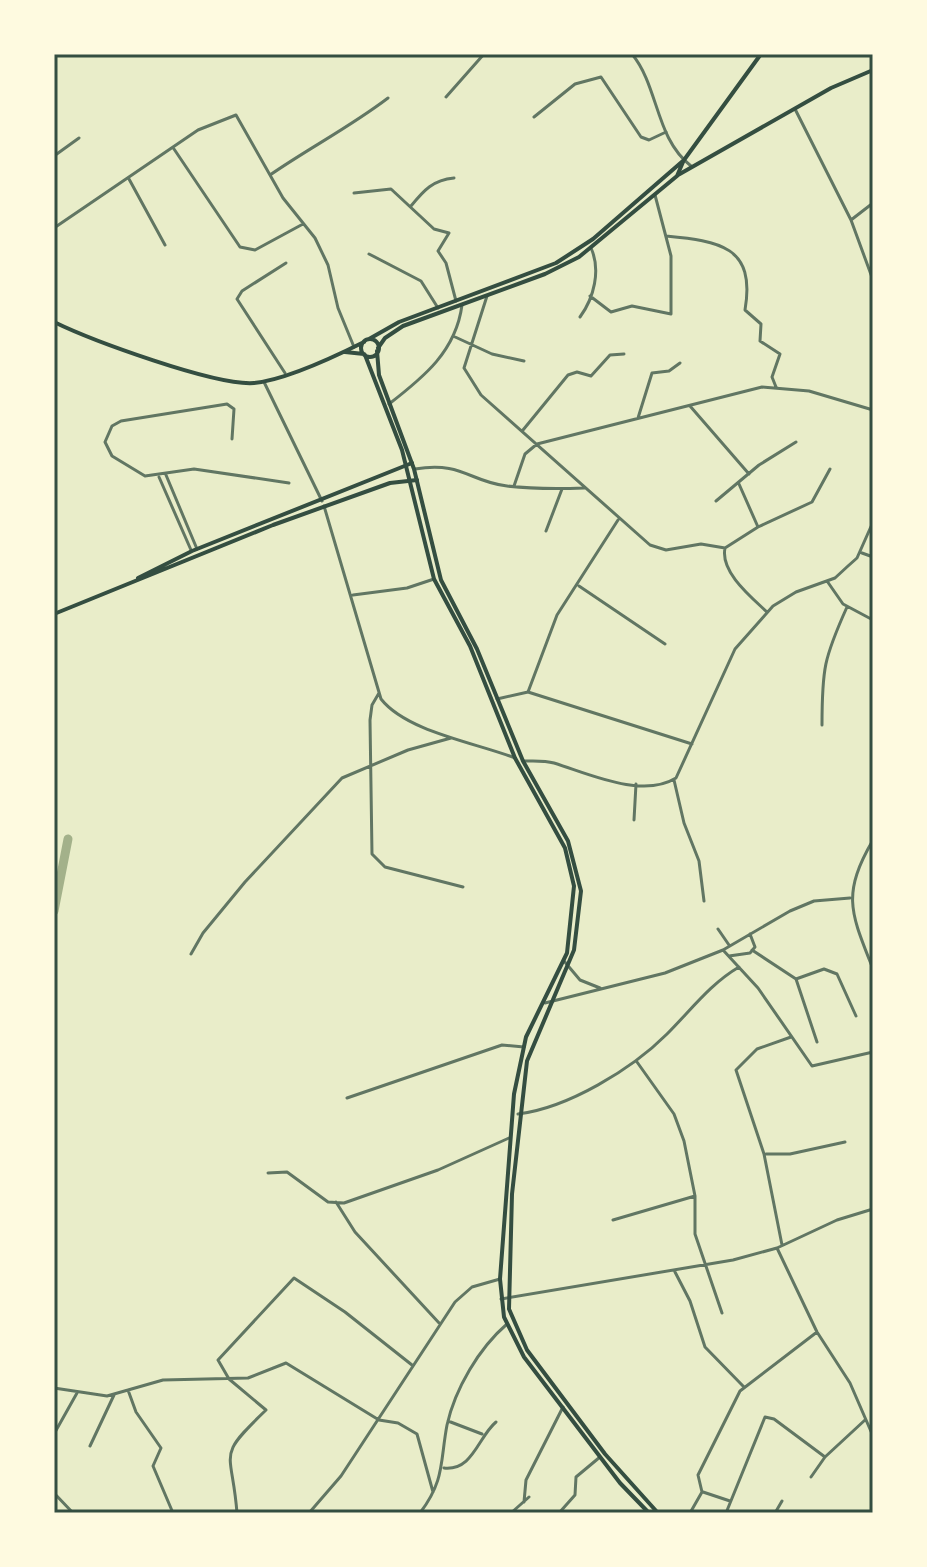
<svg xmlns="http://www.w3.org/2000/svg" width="927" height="1567" font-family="Arial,sans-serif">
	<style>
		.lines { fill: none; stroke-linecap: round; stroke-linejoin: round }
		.river { stroke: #a3b18a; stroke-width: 9 }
		.minor { stroke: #617663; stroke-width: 3 }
		.tertiary { stroke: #617663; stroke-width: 3 }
		.secondary { stroke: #344e41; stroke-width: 4 }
		.primary { stroke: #344e41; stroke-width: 4 }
		.neatline { fill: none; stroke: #344e41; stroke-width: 3 }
	</style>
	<rect width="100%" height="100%" fill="#e9edc9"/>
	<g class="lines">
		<path class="river" d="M54,911L68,839"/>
		<path class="minor" d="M446,97L484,54
			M795,109L851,220L873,280
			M534,117L575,84L601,77L641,137L649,140L666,132
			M174,149L240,247L255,250L303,224
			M54,156L79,138
			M270,175C309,148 350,127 388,98
			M129,179L165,245
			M354,193L391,189L434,229L449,233L438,251L446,263L456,301
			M411,206C424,190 433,180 454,178
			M851,220L873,203
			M54,228L198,130L236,115L283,198L315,238L328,265L338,308L354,347
			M666,236C719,241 756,246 745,310L761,324L760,341L780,354L772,377L776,387
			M369,254L421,281L438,308
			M487,296L464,368L481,395L650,545L666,550L701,544L725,548L758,527L812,502L830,469
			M590,296L611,312L632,306L671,314V256L655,195
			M580,317C594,298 601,270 591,248
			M453,336L492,354L524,361
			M285,373L237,299L242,291L286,263
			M264,382L322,501
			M389,404C424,377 456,351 462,305
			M690,406L749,474
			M638,418L652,373L669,371L680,363
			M523,430L568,375L577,372L591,376L610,355L624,354
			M232,439L234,409L227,404L121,421L112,426L105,442L112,456L145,476L194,469L289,483
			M415,469C462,461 470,482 507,486C532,489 559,489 584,488
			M166,475L197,549
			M159,477L191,550
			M739,484L758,527
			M514,486L525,454L537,444L762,387L809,391L873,410
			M716,501L759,465L796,442
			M324,506L381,699C407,732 477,743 515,758
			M546,531L562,489
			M725,548C720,572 751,597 767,612
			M862,553L873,557
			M827,581L843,604L873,620
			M579,586L665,644
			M353,595L407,588L434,579
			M528,692L557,615L618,520
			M379,693L372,705L370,720L372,854L385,867L463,887
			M497,699L528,692L692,744
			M822,725C822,669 824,658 847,607
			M523,761C533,761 544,760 554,763C587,773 642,799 676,778L735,649L773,606L796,592L835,578L848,566L857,558L873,522
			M674,780L684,823L699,861L704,901
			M634,820L636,784
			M873,840C841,895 851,913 873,969
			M718,929L729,945
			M723,950L758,988L812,1066L873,1052
			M752,950L796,979L824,969L837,974L856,1016
			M191,954L203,933L245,882L342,778L408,750L451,738
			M729,956L750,953L755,947L750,934
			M564,961L580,980L600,988
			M796,979L817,1042
			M545,1003L665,973L723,950L790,911L814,901L850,898
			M637,1062L674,1114L684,1141L695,1196V1234L722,1313
			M347,1098L502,1045L524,1047
			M518,1114C568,1108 632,1069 667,1034C691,1010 710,984 739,967
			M766,1154H790L845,1142
			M268,1173L287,1172L328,1202L344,1203L438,1170L509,1138
			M336,1202L355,1232L440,1324
			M613,1220L695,1196
			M782,1245L764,1154L736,1070L757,1049L791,1037
			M777,1248L817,1332L850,1383L873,1436
			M675,1272L690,1301L705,1347L743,1386
			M501,1299L733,1260L777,1248L837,1220L873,1209
			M54,1388L107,1396L163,1380L248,1378L286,1363L379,1420L398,1423L417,1434L433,1492
			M128,1390L136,1412L161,1448L153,1466L173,1513
			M448,1421L482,1434
			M54,1434L77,1393
			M90,1446L114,1395
			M444,1468C473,1471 478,1437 496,1422
			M811,1477L825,1457L865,1420
			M703,1492L730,1501
			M54,1493L73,1513
			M524,1502L526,1480L563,1407
			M237,1513C232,1448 215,1459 266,1410L229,1379L218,1360L294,1278L345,1312L412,1365
			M309,1513L341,1476L455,1302L472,1287L500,1279
			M420,1513C445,1480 440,1462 447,1425C455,1389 479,1348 507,1324
			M511,1513L529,1497
			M559,1513L575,1495L576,1477L600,1457
			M690,1513L702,1492L698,1475L740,1391L817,1332
			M726,1513L765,1417L774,1419L825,1457
			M775,1513L782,1501"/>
		<path class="tertiary" d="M632,54C659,87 655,138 691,166"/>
		<path class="secondary" d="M678,175L831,88L873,70
			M138,578L192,551L412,463
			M54,614L273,525L390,483L417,480"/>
		<path class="primary" d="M54,322C91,340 215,386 254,383C285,380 336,356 364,342
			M369,339L399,322L556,263L593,239L684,160L761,54
			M361 348a9 9 0 1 1 18 0a9 9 0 1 1-18 0Z
			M378,348L385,338L403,326L545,274L579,257L677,176L683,162
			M377,351L379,375L414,469L441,580L477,649L523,761L568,841L581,891L574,950L527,1061L512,1194L509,1309L527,1350L605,1454L658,1513
			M345,352L364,354
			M365,355L402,450L434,579L470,646L515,758L565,848L574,886L567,953L526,1037L514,1094L500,1279L504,1317L524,1357L620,1483L649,1513"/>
	</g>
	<rect width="927" height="1567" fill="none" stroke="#fefae0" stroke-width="112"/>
	<rect x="56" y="56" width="815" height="1455" class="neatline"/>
</svg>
